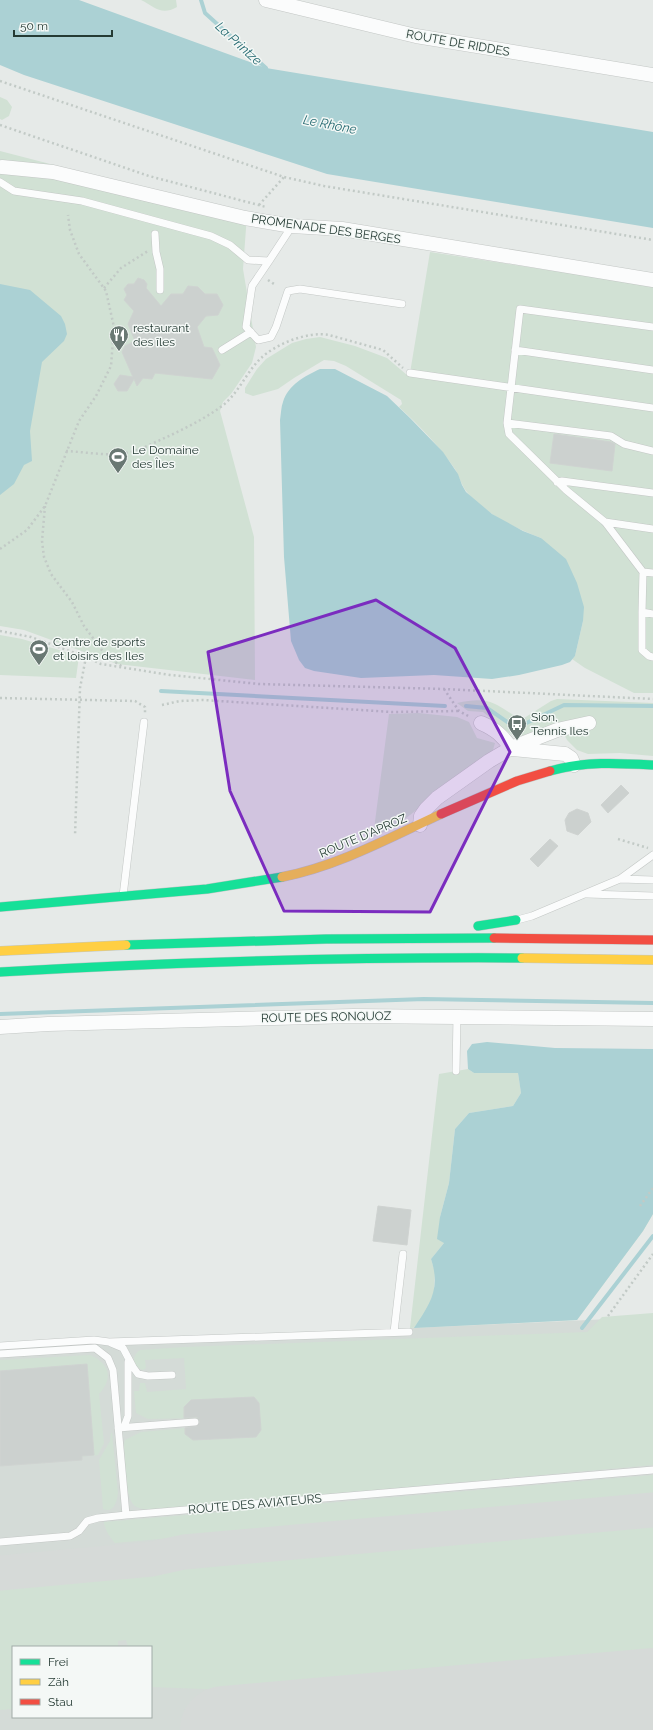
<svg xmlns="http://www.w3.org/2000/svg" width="653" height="1730" font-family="Raleway,sans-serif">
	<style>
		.built { fill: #d4dbd7; fill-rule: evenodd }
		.green { fill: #d1e1d4 }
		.water { fill: #abd1d4 }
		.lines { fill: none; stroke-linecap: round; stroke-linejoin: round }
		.stream { stroke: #abd1d4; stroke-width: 4 }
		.taxiway { stroke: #d6dad8; stroke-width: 35 }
		.runway { stroke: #d6dad8; stroke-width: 88 }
		.building { fill: #ccd1cf; stroke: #cfd3d1 }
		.lane-casing { stroke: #c3c7c5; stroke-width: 8 }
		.street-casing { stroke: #c3c7c5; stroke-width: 15 }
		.fast-casing { stroke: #c1c7c5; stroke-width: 10 }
		.slow-casing { stroke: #c1c7c5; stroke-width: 10 }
		.jam-casing { stroke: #c1c7c5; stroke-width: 10 }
		.path { stroke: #c2cac6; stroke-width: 2.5; stroke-dasharray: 2 3; stroke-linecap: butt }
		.lane { stroke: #fbfcfc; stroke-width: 7 }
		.street { stroke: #fbfcfc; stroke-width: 14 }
		.fast { stroke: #16e098; stroke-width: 9 }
		.slow { stroke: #ffcf43; stroke-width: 9 }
		.jam { stroke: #f24e42; stroke-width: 9 }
		.marked { fill: #7b2cbf; fill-opacity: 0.2; stroke: #7b2cbf; stroke-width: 3; stroke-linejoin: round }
		.labels { text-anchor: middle; stroke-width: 3; stroke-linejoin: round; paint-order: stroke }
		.street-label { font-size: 12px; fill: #253b34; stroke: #f4f8f6 }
		.poi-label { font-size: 12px; fill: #253b34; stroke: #f4f8f6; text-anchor: start }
		.water-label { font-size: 13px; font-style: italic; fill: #256a71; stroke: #f4f8f6 }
	</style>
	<rect width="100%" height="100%" fill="#e6eae8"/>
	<path class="built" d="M653,1317V1730H0V1347ZM13,1647H151V1717H13Z"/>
	<path class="green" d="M141,0H176L177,7C161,16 155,7 141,0Z
		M0,97L7,100L12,107L9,116L2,120L0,119Z
		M0,151L247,215L243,269L256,347L252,363L231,394L223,402L220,411L254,537L255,680L117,664L24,630L0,626Z
		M430,252L653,286V693H634L585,668L572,659L575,656L583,621L541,538C514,528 485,514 466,491C461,484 459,476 455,469C439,446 420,426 399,407L402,404L401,400L346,366L334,361L324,360L294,378L278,389L253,396L245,393V388L257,369L266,359L292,343L306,339L320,337L355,346L387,358L407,375L410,373Z
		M0,635L22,639L79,656L76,678L0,675Z
		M557,699L653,703V756L620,753L588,754L577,750L567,740L559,724L516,738L483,712L468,711L457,703C490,696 494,703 521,720L551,701Z
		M418,713L457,717L469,722L477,738L495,743L493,750L396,826L373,837L389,714Z
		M468,1069L474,1073H518L521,1093L513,1106L469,1113L455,1129L449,1183L440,1217L444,1243L431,1259L435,1272L434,1289L653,1214L643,1231L577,1320L410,1328L439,1074Z
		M653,1313V1465L150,1510C144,1509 139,1509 135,1506C124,1497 125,1458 124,1444L125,1440L141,1432L198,1427L197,1418L148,1419L136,1413L134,1391H139L140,1383H145L147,1392L186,1389L184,1358L145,1360L146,1368L143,1370C132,1367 131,1356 140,1350L184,1347L587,1332L602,1317Z
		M90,1355C109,1363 114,1378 99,1394L104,1443L98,1455L0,1466V1360Z
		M111,1433H112L118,1493C117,1501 114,1514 103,1509L99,1460L110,1441Z
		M653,1475V1494L115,1543C109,1536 105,1530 104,1522Z
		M653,1525V1652L229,1690L151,1687V1647H128L126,1640L118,1641V1647H13V1709L0,1710V1583Z"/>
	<path class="water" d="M0,0H79L266,68L653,132V228L327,174L24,75L0,65Z
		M0,284L30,290L61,316L65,324L67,334L64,341L42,362L30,431L32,461L24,465L14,484L0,495Z
		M320,369H335L387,396L410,418L443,452L458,474L462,485L466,492L492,514L523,531L541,538L566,559L577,583L584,607L583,621L575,656L570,662L562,665L519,675L492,679L434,675L361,678L314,671L305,668L299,660L291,641L284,557L280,420C281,414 281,407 283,402C288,385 305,376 320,369Z
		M487,1042L555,1048L653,1049V1214L643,1231L577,1320L414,1328C430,1304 441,1289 431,1259L444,1243L437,1239L440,1217L449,1183L455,1129L469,1113L513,1106L521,1093L518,1073H474L468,1069L467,1051L472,1044Z"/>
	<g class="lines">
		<path class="stream" d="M201,0L205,13L266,68L267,72
			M161,691L445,706
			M466,706L487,708L516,728L564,705L653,706
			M0,1014L424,999L653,1003
			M582,1328L653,1236"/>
		<path class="taxiway" d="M0,1573L152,1559L184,1552L653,1510"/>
		<path class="runway" d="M224,1730L653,1692"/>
	</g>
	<path class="building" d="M138,278L144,280L147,284L146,288L161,306L171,294H183L188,286L198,287L205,294H217L223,305L218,315L206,316L197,327L204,347L212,348L220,365L212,379L155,373L152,379L143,378L137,386L134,379L127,391H118L114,384L120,375L133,377L122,352L125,346L135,341L128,324L134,311L124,300L127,295L124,289L128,284H134Z
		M554,434L611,442L615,444L612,471L550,463Z
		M621,785L629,793L608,813L601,805Z
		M577,809L588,813L591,822L578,835L567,831L565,820L569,813Z
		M550,839L558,846L538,867L530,859Z
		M378,1206L411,1210L407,1245L373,1241Z
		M87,1364L94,1455L82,1456V1460L0,1466V1371Z
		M254,1397L259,1403L261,1430L256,1437L193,1440L185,1434V1428L197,1426L200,1422L197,1417L184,1418V1407L191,1400Z"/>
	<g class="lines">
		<defs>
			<path id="lane" d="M0,182L14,191L82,201L211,236L230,245L248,260L269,261L292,226
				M155,234L156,252L160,269V290
				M269,261L252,286L246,327L258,340L271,337L276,327L288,291L300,289L402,304
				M222,350L251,332
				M515,350L653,370
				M410,373L653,408
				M507,423L611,436L624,444L653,451
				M557,482L562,481L653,493
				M605,522L653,529
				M643,572L653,573
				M642,612L643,572L605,522L566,490L509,434L507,423L520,309L653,327
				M653,614L642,612V650L649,656L653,657
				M620,879L653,880
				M587,894L653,896
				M123,896L144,722
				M517,920L532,916L620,879L653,855
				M456,1071L457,1016
				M394,1332L403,1254
				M111,1343L123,1348L133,1367L138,1374L148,1376L172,1375
				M0,1346L94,1340L109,1342L409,1332
				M0,1354L95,1348L108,1358L113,1370L126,1515L653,1470
				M124,1427L128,1416V1362
				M118,1428L195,1422
				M0,1542L70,1536L79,1531L87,1521L98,1518L126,1515"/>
			<path id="street" d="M266,0L416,36L653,75
				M2,167L53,172L245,218L292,226L342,229L653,280
				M481,723C495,729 503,736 511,748
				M513,749L565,754L571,758L574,765
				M420,825L421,816L426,809L437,798L489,761L511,748L557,730L589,723
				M0,1027L48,1024L353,1016L653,1019"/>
			<path id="fast" d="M550,771C585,761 618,763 653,765
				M0,907L207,889L282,877
				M478,926L516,920
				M126,945L326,939L494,938
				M0,972C174,962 348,957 522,958"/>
			<path id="slow" d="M282,877C338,866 389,838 441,814
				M0,951L126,945
				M522,958L653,960"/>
			<path id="jam" d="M441,814L517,781L550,771
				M494,938L653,940"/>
		</defs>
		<use href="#lane" class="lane-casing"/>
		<use href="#street" class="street-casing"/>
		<use href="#fast" class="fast-casing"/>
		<use href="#slow" class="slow-casing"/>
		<use href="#jam" class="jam-casing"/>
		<path class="path" d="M0,81L284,177L324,186L653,240
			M0,125L149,176L266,207
			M259,205L284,177
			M268,280L274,284
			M104,288L121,268L148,251
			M66,451C87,452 110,457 130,452C140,450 149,445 158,441C180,431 203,420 222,406C238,394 246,373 260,359C275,344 308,331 329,335L383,350L403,368
			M45,506L42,541L44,557L51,574L72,602L84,626L107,657L123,667
			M0,549L27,530L45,506L79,421L96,396L111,366L114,327L106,291L79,254L70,230L68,215
			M0,631L31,637L86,657L80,688L75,836
			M86,657L101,664L170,675L259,684L444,689L653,699
			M444,689L459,711L470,717
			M0,698L135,701L145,707V714
			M162,705L180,701L203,700L392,712L459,711
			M618,839L648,848
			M640,1206L653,1188
			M608,1316L653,1254"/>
		<use href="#lane" class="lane"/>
		<use href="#street" class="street"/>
		<use href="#fast" class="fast"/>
		<use href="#slow" class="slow"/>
		<use href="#jam" class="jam"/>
	</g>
	<path class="marked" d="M376,600L455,648L510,752L430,912L284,911L230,791L208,652Z"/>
	<defs>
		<symbol id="restaurant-pin" viewBox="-11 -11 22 30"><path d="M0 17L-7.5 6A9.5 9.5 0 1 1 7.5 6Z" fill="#697873" stroke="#f4f8f6"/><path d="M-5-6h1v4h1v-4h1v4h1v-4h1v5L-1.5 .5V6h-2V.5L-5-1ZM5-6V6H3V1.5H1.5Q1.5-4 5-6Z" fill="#fff"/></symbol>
		<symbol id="stadium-pin" viewBox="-11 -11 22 30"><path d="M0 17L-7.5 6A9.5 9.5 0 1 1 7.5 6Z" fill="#697873" stroke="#f4f8f6"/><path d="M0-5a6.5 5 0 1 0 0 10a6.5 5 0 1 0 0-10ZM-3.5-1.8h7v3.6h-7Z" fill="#fff"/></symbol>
		<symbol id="bus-pin" viewBox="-11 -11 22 30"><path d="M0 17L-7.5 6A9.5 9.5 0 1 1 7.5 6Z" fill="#697873" stroke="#f4f8f6"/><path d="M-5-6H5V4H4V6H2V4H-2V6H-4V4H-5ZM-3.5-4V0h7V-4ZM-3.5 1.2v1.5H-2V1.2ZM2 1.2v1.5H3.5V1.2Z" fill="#fff"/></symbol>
	</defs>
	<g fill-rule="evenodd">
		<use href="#restaurant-pin" x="108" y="324" width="22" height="30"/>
		<use href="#stadium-pin" x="107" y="446" width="22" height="30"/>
		<use href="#stadium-pin" x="28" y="638" width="22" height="30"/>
		<use href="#bus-pin" x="506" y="713" width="22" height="30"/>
	</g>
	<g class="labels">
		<g class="street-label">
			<text transform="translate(458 43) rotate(10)" y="4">ROUTE DE RIDDES</text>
			<text transform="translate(326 229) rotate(8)" y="4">PROMENADE DES BERGES</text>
			<text transform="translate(363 836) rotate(-23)" y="4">ROUTE D'APROZ</text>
			<text transform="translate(326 1017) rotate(-1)" y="4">ROUTE DES RONQUOZ</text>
			<text transform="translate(255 1504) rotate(-5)" y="4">ROUTE DES AVIATEURS</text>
		</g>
		<g class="poi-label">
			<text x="133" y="332">restaurant<tspan x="133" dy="14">des îles</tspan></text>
			<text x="132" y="454">Le Domaine<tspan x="132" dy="14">des Îles</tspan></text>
			<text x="53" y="646">Centre de sports<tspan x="53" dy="14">et loisirs des Iles</tspan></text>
			<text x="531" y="721">Sion,<tspan x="531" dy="14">Tennis Iles</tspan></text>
		</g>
		<g class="water-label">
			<text transform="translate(239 43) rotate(42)" y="5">La Printze</text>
			<text transform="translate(330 124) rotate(11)" y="5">Le Rhône</text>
		</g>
	</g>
	<rect x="12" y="1646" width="140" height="72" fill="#f4f8f6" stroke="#a1aca8"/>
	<rect x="20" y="1659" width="20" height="6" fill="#16e098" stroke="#a1aca8"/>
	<text x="48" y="1666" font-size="12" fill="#253b34">Frei</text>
	<rect x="20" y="1679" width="20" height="6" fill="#ffcf43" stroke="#a1aca8"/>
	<text x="48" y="1686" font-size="12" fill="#253b34">Zäh</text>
	<rect x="20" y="1699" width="20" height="6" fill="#f24e42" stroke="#a1aca8"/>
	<text x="48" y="1706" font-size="12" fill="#253b34">Stau</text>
	<path d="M14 30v6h98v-6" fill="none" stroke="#253b34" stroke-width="2"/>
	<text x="20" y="30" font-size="12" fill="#253b34" stroke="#f4f8f6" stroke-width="3" paint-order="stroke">50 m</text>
</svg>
